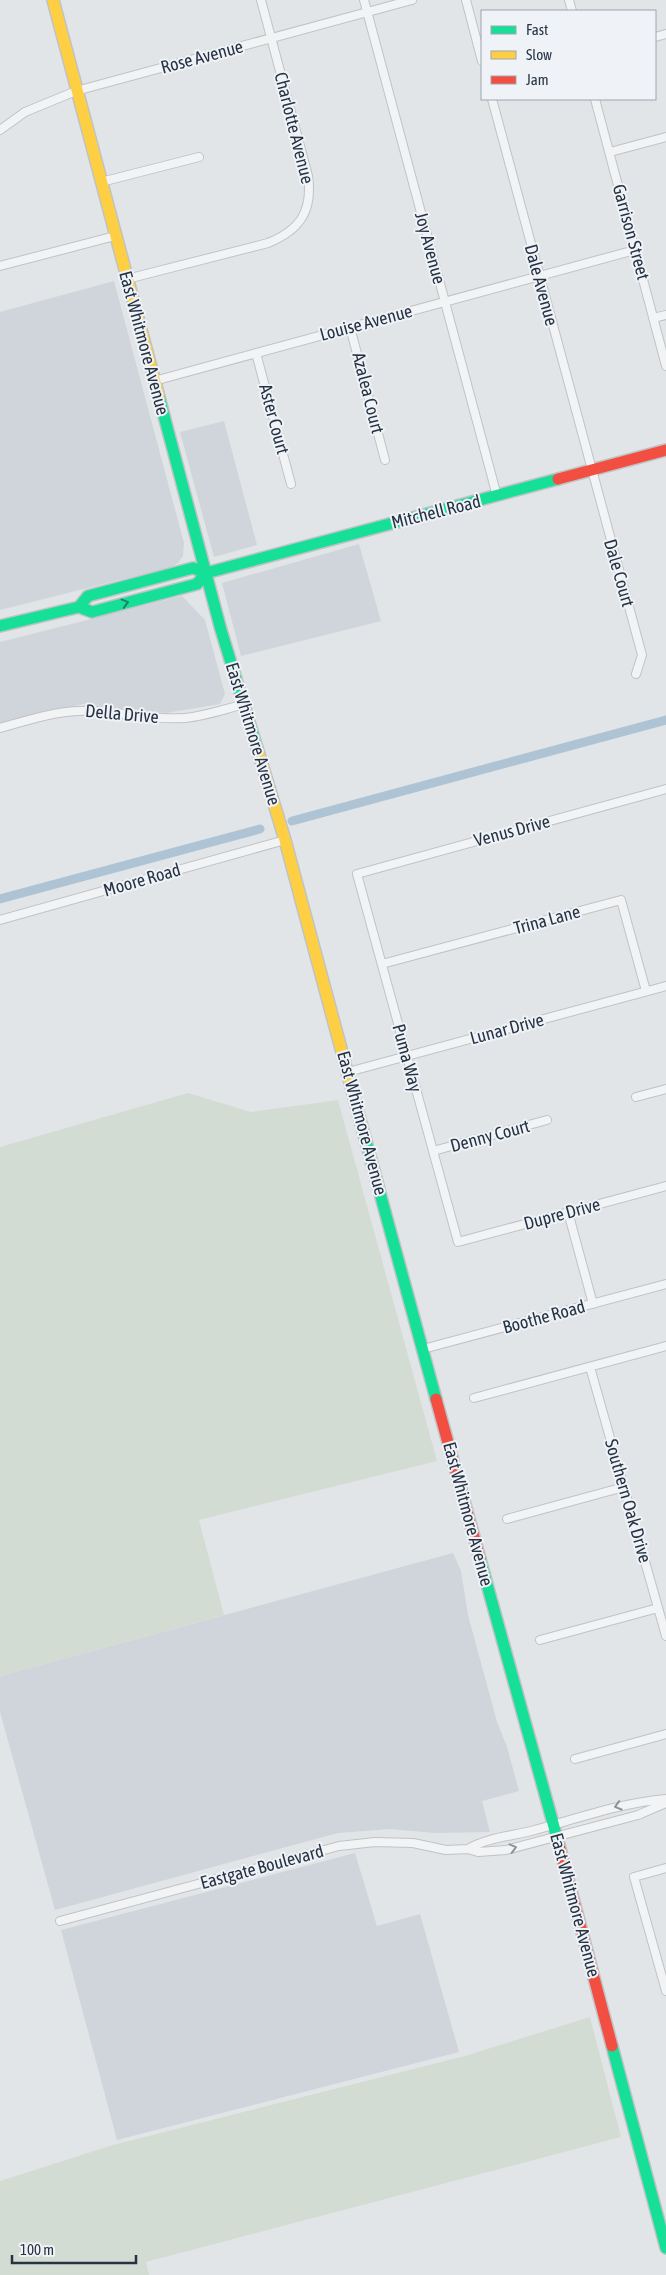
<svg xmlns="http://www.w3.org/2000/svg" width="666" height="2275" font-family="'Asap Condensed',sans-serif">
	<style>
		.built { fill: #cfd5db }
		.green { fill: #d3dcd2 }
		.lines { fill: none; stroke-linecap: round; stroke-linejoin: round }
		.canal { stroke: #aec4d5; stroke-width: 9 }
		.street-casing { stroke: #c0c3c5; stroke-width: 10 }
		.fast-casing { stroke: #c0c3c5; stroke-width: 14 }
		.slow-casing { stroke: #c0c3c5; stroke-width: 14 }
		.jam-casing { stroke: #c0c3c5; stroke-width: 14 }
		.street { stroke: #f2f3f4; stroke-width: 8 }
		.fast { stroke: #16e098; stroke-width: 11 }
		.slow { stroke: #ffcf43; stroke-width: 11 }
		.jam { stroke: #f24e42; stroke-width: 11 }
		.oneway { stroke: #1f8169 }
		.oneway2 { stroke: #8c939c }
		.labels { text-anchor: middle; stroke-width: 4; stroke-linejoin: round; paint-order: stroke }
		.street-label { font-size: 18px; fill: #273343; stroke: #eff3f7 }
	</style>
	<rect width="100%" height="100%" fill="#e2e5e7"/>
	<path class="built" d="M114,281L184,543L183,556L178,563L171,567L0,610V312Z
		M224,421L257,545L214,557L180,432Z
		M359,544L381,621L241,656L222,583Z
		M182,596L205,620L225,694L220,704L166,713L82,704L0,727V642Z
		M453,1553L461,1571L468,1615L497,1722L507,1747L519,1791L482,1801L490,1832L435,1833L390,1829L338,1833L55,1910L0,1712V1676Z
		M355,1853L377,1926L420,1914L459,2052L117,2140L61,1930Z"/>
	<path class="green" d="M188,1093L251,1112L338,1100L437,1461L199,1520L224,1615L0,1676V1147Z
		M590,2017L621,2137L146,2262L149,2275H0V2181L113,2145L465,2056Z"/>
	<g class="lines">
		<path class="canal" d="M292,821L666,720
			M0,899L260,829"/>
		<defs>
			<path id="street" d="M364,0L497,496
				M466,0L482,61
				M569,0L572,11
				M655,37L666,34
				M492,99L642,655L636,674
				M595,99L666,366
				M0,130L25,112L76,91L412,0
				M610,152L666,137
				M101,182L199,157
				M0,266L115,236
				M127,279L268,243C300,230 313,211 308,176L261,0
				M653,318L666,315
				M350,327L385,460
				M256,353L291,484
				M154,381L635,250
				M0,728C25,721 52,712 78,711C114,709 150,721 185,718C205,716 225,709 245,704
				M666,789L357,874L458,1242L666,1186
				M0,920L285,840
				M382,964L621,900L646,991
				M348,1072L666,986
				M636,1097L666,1089
				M433,1151L547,1120
				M568,1212L593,1304
				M423,1349L666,1284
				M590,1367L666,1636
				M474,1398L666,1346
				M507,1519L624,1487
				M540,1640L658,1608
				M575,1759L666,1734
				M468,1849C486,1838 511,1836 531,1831C576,1819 620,1803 666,1799
				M666,1868L634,1877L666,1991
				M60,1921L339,1846L375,1842L413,1843L446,1850L468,1849L478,1852L506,1850L638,1815L666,1803"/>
			<path id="fast" d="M159,397L221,630L257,748
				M206,573L558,479
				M0,626L79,607L92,612L197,584L206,573L193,568L88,596L79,607
				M362,1127L436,1399
				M480,1559L559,1845
				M612,2046L666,2248"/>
			<path id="slow" d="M53,0L159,397
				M257,748L285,840L362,1127"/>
			<path id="jam" d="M558,479L666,450
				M436,1399L480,1559
				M559,1845L612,2046"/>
		</defs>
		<use href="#street" class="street-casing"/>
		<use href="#fast" class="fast-casing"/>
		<use href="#slow" class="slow-casing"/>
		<use href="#jam" class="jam-casing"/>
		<use href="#street" class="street"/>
		<use href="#fast" class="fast"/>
		<use href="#slow" class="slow"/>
		<use href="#jam" class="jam"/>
	</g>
	<defs><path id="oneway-chevron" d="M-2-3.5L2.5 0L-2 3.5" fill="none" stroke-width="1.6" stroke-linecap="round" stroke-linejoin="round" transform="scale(1.25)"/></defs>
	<use class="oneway" href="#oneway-chevron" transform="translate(125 603) rotate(-15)"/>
	<g class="oneway2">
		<use href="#oneway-chevron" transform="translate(618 1806) rotate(164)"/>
		<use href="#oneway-chevron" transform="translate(513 1848) rotate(-15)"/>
	</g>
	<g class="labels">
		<g class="street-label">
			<text transform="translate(202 57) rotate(-15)" y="6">Rose Avenue</text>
			<text transform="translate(294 128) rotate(76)" y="6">Charlotte Avenue</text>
			<text transform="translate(631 232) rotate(75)" y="6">Garrison Street</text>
			<text transform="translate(430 248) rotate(75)" y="6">Joy Avenue</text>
			<text transform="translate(541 285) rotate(75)" y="6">Dale Avenue</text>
			<text transform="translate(366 323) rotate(-15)" y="6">Louise Avenue</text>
			<text transform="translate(144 343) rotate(75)" y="6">East Whitmore Avenue</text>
			<text transform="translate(368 393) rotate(76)" y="6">Azalea Court</text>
			<text transform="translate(274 419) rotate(75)" y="6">Aster Court</text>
			<text transform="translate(436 512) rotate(-14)" y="6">Mitchell Road</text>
			<text transform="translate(619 573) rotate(74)" y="6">Dale Court</text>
			<text transform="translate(122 714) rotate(5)" y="6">Della Drive</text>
			<text transform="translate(253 734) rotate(73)" y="6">East Whitmore Avenue</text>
			<text transform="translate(512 831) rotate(-15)" y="6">Venus Drive</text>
			<text transform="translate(142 880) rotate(-16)" y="6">Moore Road</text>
			<text transform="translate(547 920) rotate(-15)" y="6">Trina Lane</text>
			<text transform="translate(507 1029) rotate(-15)" y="6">Lunar Drive</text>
			<text transform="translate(407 1058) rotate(75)" y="6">Puma Way</text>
			<text transform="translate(362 1123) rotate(75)" y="6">East Whitmore Avenue</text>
			<text transform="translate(490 1136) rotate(-15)" y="6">Denny Court</text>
			<text transform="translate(562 1214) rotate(-15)" y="6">Dupre Drive</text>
			<text transform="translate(544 1317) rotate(-15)" y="6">Boothe Road</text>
			<text transform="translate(628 1501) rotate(74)" y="6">Southern Oak Drive</text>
			<text transform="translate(468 1514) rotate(75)" y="6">East Whitmore Avenue</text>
			<text transform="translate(262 1867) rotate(-15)" y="6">Eastgate Boulevard</text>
			<text transform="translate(575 1905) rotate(75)" y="6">East Whitmore Avenue</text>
		</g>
	</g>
	<rect x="481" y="10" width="175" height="90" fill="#eff3f7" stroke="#9fa6af"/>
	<rect x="491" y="26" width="25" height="8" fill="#16e098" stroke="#9fa6af"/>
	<text x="526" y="35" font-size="15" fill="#273343">Fast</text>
	<rect x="491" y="51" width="25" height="8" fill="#ffcf43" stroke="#9fa6af"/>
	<text x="526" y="60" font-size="15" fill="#273343">Slow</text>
	<rect x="491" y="76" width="25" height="8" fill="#f24e42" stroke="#9fa6af"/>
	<text x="526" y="85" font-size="15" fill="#273343">Jam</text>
	<path d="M12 2255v8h124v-8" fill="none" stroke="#273343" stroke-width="2.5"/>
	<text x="20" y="2255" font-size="15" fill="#273343" stroke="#eff3f7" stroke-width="4" paint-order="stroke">100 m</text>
</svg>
